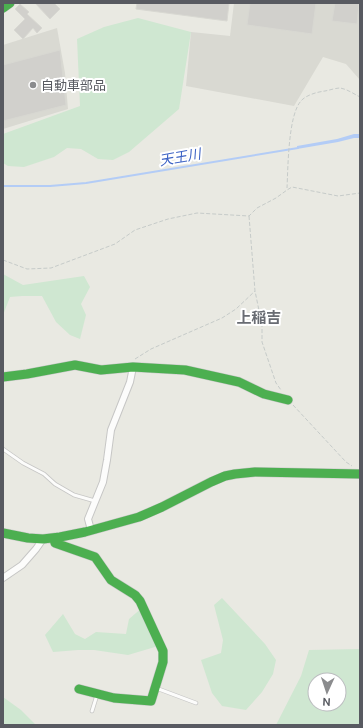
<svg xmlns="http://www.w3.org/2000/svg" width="363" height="728" font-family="'DM Sans','Noto Sans JP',sans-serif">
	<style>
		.industrial { fill: #d9d9d2 }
		.green { fill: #cfe7d1; fill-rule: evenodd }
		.water { fill: #b3ccf6 }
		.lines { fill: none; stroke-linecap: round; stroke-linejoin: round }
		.stream { stroke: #b3ccf6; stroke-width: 2 }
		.building { fill: #d1d0cc; stroke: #d8d8d2 }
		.lane-casing { stroke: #c6c6c5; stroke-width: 4.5 }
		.street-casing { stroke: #c6c6c5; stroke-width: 8 }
		.fast-casing { stroke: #c8c8c8; stroke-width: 10 }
		.path { stroke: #c6cbc9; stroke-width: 1; stroke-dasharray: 4 2; stroke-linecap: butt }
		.lane { stroke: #fcfcfb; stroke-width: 3 }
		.street { stroke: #fcfcfb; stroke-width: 6 }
		.fast { stroke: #4caf50; stroke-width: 9 }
		.poi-dot { fill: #8b8c8e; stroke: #fff; stroke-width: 1.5 }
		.labels { text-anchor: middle; stroke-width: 4; stroke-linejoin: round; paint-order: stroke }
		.poi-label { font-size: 13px; fill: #585a61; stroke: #fff; text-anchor: start }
		.water-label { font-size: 14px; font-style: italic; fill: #3d63c4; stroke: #fff }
		.quarter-label { font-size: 15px; font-weight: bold; fill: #696c73; stroke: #fff }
	</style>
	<rect width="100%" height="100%" fill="#e9e9e2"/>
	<path class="industrial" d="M234,3H360V80L346,64L323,57L294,106L186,86L191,32L230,36Z
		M57,28L65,73L68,109L3,129V45Z"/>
	<path class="green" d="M138,18L191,32L179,109L129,152L113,160L98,159L81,149L67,148L54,157L24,167L8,166L3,163V134L80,106L77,39L104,27Z
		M3,274L23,285L84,276L90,287L81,304L86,315L80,339L70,335L56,322L42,296H22L10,297L3,315Z
		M222,598L265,644L276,660L273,674L262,692L246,710L222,706L212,693L201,660L221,653L223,640L214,605Z
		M143,607L165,644L128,655L94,650H78L53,652L45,635L63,614L75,634L85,639L96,632L126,634L129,619Z
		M360,649V725H276L301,676L309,650ZM315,680H339V704H315Z
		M3,697L21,710L36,725H3Z"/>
	<path class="water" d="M354,134H360V138H354L338,142L297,149V146L337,139Z"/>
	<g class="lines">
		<path class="stream" d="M3,186H50L86,183L298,148"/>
	</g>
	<path class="building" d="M35,3H54L60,9L50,19Z
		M137,3H229L227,21L136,9Z
		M250,3H316L312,34L247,25Z
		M335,3H359L357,24L332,21Z
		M20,4L29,12L27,14L42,28L37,33L33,28L23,39L14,30L25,19L15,9Z
		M60,50L66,105L3,121V65Z"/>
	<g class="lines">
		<defs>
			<path id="lane" d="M3,449L23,463L44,474L55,484L74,495L95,501
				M156,688L196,703
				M92,711L97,695"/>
			<path id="street" d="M91,530L88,519L103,482L107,460L111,430L130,382L133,367
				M3,578L22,565L36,549L43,539"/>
			<path id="fast" d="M3,8L10,3
				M3,377L27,374L75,365L101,370L133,367L185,370L239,382L264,394L288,400
				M3,533L28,538L43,539L60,537L85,532L139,517L162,507L211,482L225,476L235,474L255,472L360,474
				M54,538L55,543L95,557L111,580L135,595L140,601L163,651V662L151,701L114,698L79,689"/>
		</defs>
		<use href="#lane" class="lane-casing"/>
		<use href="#street" class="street-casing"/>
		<use href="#fast" class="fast-casing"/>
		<path class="path" d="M287,188C288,169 288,115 301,101C306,95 317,92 325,91C330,90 336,88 340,88C347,89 354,94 360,97
			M249,216L255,291L262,325V342L276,383L281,390
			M3,260L27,269L51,268L115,244L135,230L168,219L197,213L249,216L257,208L276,198L287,190L292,187L338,196L360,193
			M135,359L151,349L222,318L236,309L255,291
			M293,405L346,462L352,466"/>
		<use href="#lane" class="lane"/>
		<use href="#street" class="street"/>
		<use href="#fast" class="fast"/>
	</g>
	<circle class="poi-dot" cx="33" cy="85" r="4"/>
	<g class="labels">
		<g class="poi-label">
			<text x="41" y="90">自動車部品</text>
		</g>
		<g class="water-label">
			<text transform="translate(180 157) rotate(-10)" y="5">天王川</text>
		</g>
		<g class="quarter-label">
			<text x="259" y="323">上稲吉</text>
		</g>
	</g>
	<rect width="363" height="728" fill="none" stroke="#585a61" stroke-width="8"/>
	<g transform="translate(327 692) rotate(183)"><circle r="19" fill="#ffffff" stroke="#bcbdc0"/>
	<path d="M0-3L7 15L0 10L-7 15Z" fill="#8b8c8e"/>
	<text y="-6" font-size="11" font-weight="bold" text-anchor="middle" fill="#585a61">N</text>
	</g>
</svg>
